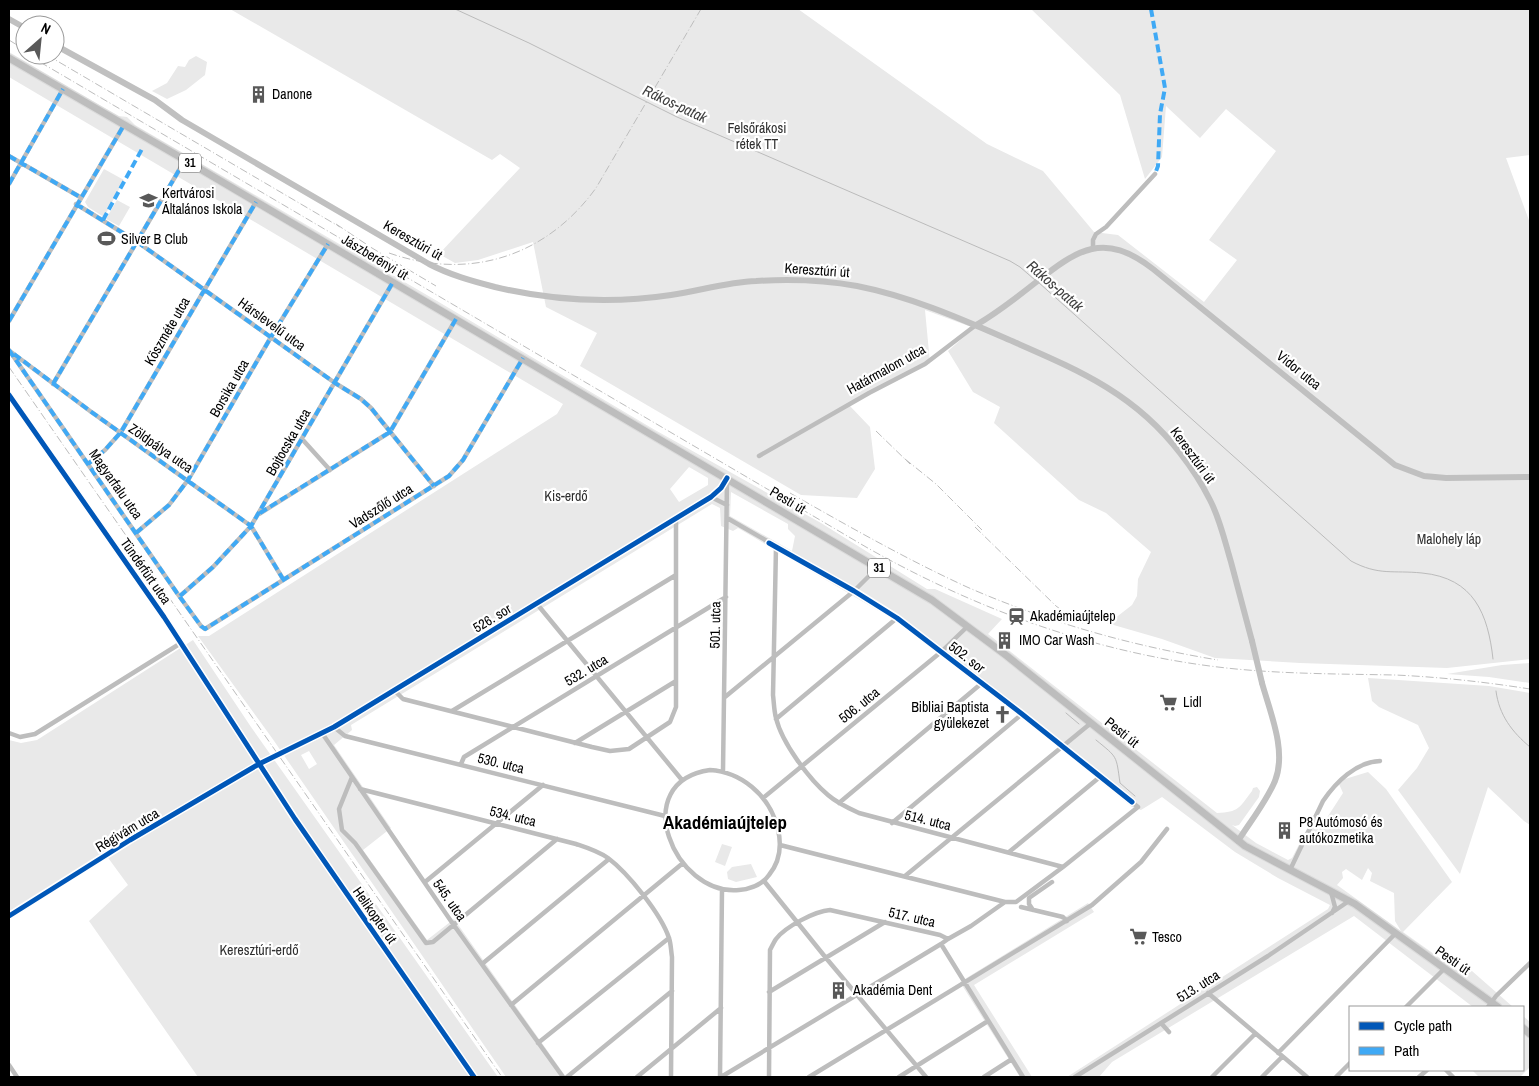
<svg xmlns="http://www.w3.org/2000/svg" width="1539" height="1086" font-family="'Archivo Narrow',sans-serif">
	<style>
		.green { fill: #e9e9e9; fill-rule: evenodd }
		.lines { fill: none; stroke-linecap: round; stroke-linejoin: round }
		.stream { stroke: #bbb; stroke-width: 1 }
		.primary-casing { stroke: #dbdbdb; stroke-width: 9 }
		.street { stroke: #bdbdbd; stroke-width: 4.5 }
		.secondary { stroke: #c0c0c0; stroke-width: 6 }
		.primary { stroke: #bdbdbd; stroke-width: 7 }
		.rail { stroke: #bdbdbd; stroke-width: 1; stroke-dasharray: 8 2.5 1 2.5; stroke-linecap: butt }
		.secondary-bridge { stroke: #c0c0c0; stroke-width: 6 }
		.quiet { stroke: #3fa9f5; stroke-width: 4; stroke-dasharray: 8 4; stroke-linecap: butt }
		.cycleway-casing { stroke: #fff; stroke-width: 8 }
		.cycleway { stroke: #0057b8; stroke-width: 5 }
		.labels { text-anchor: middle; stroke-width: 4.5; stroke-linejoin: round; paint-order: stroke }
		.shield { fill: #fff; stroke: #4c4c4c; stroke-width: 1 }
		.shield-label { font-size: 12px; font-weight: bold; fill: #000 }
		.poi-label { font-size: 14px; fill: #000; stroke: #fff; text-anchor: start }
		.park-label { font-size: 14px; fill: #2e2e2e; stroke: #fff }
		.street-label { font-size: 14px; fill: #000; stroke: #fff }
		.water-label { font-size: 15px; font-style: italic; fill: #3f3f3f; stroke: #fff }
		.district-label { font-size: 19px; font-weight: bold; fill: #000; stroke: #fff }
	</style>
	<rect width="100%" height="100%" fill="#fff"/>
	<path class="green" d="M230,9H798L987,144L1043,171L1094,232L1118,235L1204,302L1237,260L1209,240L1276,151L1226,109L1200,138L1166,106L1162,157L1145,179L1120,95L1031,9H1530V155L1506,158L1530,223V659L1447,668L1300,663L1215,658L1162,639L1086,617L1114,619L1132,605L1137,596L1138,579L1151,552L1106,513L1079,500L994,423L1000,407L973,392L948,351L974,328L925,310L930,363L849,405L870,427L875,469L857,498L801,495L580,366L597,333L546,307L533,242L478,260L455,263L439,254L520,168L500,154L492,160Z
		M9,52L98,104L119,116L127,117L135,125L432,298L655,430L821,523L927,589H935L1002,619L988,634L1217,813C1239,812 1239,808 1252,791L1253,788L1257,787L1260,791L1259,797L1239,825L1235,826L1232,825L1256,843L1288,860L1292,858L1309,825L1319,830L1343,793L1339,784L1345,779L1368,772L1386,789L1452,882L1403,932L1458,971L1464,964L1513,1007H1473L1354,916L1112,1062L1099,1077H1067L1328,909L1330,905L1278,878L1235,852L1162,797L1141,810L1132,807L1058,747L899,623L738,528L733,531L721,526L720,508L712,504L351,725L352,730L334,745L391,828L363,850L427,940L454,919L566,1077H506L272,738L198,636H209L557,414L563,404L9,77ZM689,467L708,478V485L679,502L670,489ZM731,492L788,524V529L795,536L792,551L730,516ZM309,751L317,764L309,769L301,755ZM1368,868L1372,873L1370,881L1394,893L1395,921L1401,931L1337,885L1343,878L1342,872L1346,869L1362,880Z
		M196,56L207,62L205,75L186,90L167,99L152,91L167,83L178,66L185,67L189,60Z
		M104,169L124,180L104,217L88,207L85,202Z
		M117,200L130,207L119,226L106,219Z
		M193,640L251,727L498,1077H198L89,921L128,885L106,855L9,914V740L21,743L37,740Z
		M1530,663V683L1489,677L1447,674L1502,665Z
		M1368,678L1489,686L1530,693V825L1524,821L1488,787L1460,874L1398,790L1417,768L1429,748L1418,725L1379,707L1372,701Z
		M722,844L732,847L725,866L715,862Z
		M751,864L757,877L736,882L728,879L727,872L732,867Z
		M1088,903L1094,912L974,985L1032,1077H1020L960,982Z
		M1523,1016L1530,1022V1069L1529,1068L1520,1077H1479L1472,1070H1523Z"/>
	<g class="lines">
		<path class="stream" d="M455,9L529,43L677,117L1010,261L1020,267L1035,280
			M1038,282L1351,561C1379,576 1393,570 1422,573C1474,578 1488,614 1493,659
			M1496,691C1499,715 1512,732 1530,747
			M1066,713L1079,724
			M1096,740C1118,758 1116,755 1120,783L1135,796"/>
		<defs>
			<path id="primary" d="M9,58L185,160L932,600L1007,656L1245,846L1355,904L1498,1007
				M1523,1028L1530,1034"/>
		</defs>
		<use href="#primary" class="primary-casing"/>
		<path class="street" d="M9,156L80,197
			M9,184L63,89
			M76,204L136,241L335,383L361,399L371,408L434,486
			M1093,249V240L1096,234L1106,227L1155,174
			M9,321L124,125
			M9,350L177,593L201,626L205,629L449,476L463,460L523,358
			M11,352L90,411L251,526L283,579
			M53,384L185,160
			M302,439L330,470
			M759,456L869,393L925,364L976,325
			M88,464L105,450L121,432L256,202
			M711,497L727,505
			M259,514L390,432L456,319
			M727,518L854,591L897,618L1022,714L1138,807L1063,867L1016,902H1005L971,926L948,939
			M136,533L169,505L188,480L271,337L328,244
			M776,547L773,695C774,703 774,711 776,718C782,743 809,779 828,795C837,803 848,808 859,813L1063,867
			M180,596L213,567L251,526L393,282
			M537,604L682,780
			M394,690L403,699L592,747L610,751L629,749L670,722L676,707V519
			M725,697L854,591L878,567
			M452,711L676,575
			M776,719L897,618
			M334,727L345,736L665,816
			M9,733L20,737L35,734L181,643
			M322,733L453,924L563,1077
			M575,743L676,681
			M461,764L464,757L726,597
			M710,770C726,771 740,777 752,787C776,807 791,848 769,875C762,885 750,889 739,890C674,896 627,782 710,770Z
			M723,771L727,480
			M352,777L339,809L342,830L355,843L426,943L433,942L557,839
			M360,789L576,844C588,848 598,851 608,858C628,873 661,914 669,938C671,944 671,951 672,957L671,1077
			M763,798L941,652L968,626
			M839,803L982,683
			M892,823L1022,714
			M780,845L1005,902
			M1009,852L1101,776
			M1290,870L1323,801C1336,782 1356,762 1380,761
			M905,876L1091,723
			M764,881L826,958L926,1077
			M425,882L543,785
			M1331,892L1335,907L1332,913
			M1021,907L1063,917L1067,921
			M1033,910L1029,904V898L1052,882
			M9,916L130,840L259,764L334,727L711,497L721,488L727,478
			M482,964L609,859
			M769,992L885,922
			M1208,993L1307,1077
			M511,1005L683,863
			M1406,1007L1444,969
			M1488,1007L1496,996L1530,963
			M1161,1023L1169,1032
			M538,1043L669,938
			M1278,1053L1395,934
			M9,1065L17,1077
			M1446,1070L1453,1077
			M567,1077L672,991
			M637,1077L721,1008
			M720,1077L722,889
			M721,1077L941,944
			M769,1077L770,950C772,946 774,942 776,939C785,927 815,911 830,910L940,935L948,939L941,944L1023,1077
			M809,1077L1092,905L1141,862L1167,829
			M899,1077L988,1021
			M984,1077L1012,1059
			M1075,1077L1268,956L1349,901
			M1212,1077L1255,1034
			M1262,1077L1282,1057
			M1336,1077L1350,1063
			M1419,1077L1427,1070"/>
		<path class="secondary" d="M9,19L25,28
			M55,45L155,100L182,120L429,264C450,275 472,281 495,287C554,301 612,304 671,295C699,291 727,282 756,281C789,279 824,280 857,286C908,296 957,317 1005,338C1073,368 1133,391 1180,453C1191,467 1202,484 1210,500C1220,519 1225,542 1231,562C1238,588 1245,615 1252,641
			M976,325C997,313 1016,298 1035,283C1078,249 1104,231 1153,269L1395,465L1424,476L1446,478L1530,477
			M9,395L164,617L295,819L474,1077
			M1238,841C1250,822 1266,802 1275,781C1287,751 1270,712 1262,683"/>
		<use href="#primary" class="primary"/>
		<path class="rail" d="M9,40L25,50
			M28,55L866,547C981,612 1104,656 1236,669C1289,674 1342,674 1395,675C1440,677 1485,682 1530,689
			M47,55L340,227
			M336,224L372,248L436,286
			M389,253C469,281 546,257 596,188L701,9
			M9,367L502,1077
			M876,431L910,464
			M905,459L936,484L982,530
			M790,493C848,526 906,559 967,587C1047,622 1132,646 1218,660
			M975,527L1056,606L1067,614L1083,623"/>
		<path class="secondary-bridge" d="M1252,641L1262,683"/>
		<path class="quiet" d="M1151,9L1165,88L1160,114L1158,166L1155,174
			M9,156L80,197
			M9,184L63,89
			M76,204L136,241L335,383L361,399L371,408L434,486
			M103,220L142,149
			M9,321L124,125
			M9,350L177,593L201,626L205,629L449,476L463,460L523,358
			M14,354L90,411L251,526L283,579
			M53,384L185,160
			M88,464L105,450L121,432L256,202
			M260,513L390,432L456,319
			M136,533L169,505L188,480L271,337L328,244
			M180,596L213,567L251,526L393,282"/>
		<defs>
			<path id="cycleway" d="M9,395L164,617L295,819L474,1077
				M769,543L854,591L897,618L1022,714L1132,802
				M9,916L130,840L259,764L334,727L711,497L721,488L727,478"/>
		</defs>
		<use href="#cycleway" class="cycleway-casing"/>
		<use href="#cycleway" class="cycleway"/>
	</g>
	<defs>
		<symbol id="building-bare" viewBox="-9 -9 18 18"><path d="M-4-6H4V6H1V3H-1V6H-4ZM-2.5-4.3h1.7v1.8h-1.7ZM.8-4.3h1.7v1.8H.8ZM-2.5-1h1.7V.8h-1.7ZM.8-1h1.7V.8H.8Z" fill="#595959" stroke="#fff" stroke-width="2.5" paint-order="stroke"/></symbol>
		<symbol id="school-bare" viewBox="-9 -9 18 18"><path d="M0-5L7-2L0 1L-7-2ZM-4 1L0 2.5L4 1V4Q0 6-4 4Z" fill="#595959" stroke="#fff" stroke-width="2.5" paint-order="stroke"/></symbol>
		<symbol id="stadium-bare" viewBox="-9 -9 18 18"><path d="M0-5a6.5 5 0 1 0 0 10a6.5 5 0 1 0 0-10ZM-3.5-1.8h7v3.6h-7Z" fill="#595959" stroke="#fff" stroke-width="2.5" paint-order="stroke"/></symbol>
		<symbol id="station-bare" viewBox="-9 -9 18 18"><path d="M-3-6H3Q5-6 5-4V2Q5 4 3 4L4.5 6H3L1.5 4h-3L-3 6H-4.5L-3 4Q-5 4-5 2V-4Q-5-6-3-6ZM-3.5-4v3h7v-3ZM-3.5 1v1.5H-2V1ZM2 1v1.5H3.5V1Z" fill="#595959" stroke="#fff" stroke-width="2.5" paint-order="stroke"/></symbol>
		<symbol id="supermarket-bare" viewBox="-9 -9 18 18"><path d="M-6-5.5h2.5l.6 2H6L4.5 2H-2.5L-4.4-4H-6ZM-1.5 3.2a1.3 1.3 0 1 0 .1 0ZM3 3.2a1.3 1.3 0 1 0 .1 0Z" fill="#595959" stroke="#fff" stroke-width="2.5" paint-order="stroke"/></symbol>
		<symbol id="church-bare" viewBox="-9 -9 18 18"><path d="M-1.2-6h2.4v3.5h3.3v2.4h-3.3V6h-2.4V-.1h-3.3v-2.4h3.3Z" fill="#595959" stroke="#fff" stroke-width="2.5" paint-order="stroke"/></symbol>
	</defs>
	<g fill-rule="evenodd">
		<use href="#building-bare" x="246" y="82" width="25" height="25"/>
		<use href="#school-bare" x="136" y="188" width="25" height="25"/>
		<use href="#stadium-bare" x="94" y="226" width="25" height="25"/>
		<use href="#station-bare" x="1004" y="604" width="25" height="25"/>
		<use href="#building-bare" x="992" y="628" width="25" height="25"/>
		<use href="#supermarket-bare" x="1156" y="690" width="25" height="25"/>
		<use href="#church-bare" x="990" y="702" width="25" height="25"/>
		<use href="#building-bare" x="1272" y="818" width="25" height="25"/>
		<use href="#supermarket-bare" x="1126" y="924" width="25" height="25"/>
		<use href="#building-bare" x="826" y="978" width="25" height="25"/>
	</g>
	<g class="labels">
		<g class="shield">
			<rect x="179" y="153.5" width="22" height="19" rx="4"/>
			<rect x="868" y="558.5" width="22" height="19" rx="4"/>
		</g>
		<g class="shield-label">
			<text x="190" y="167">31</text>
			<text x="879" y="572">31</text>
		</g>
		<g class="poi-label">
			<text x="272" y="99">Danone</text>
			<text x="162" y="198">Kertvárosi<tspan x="162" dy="16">Általános Iskola</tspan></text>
			<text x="121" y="244">Silver B Club</text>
			<text x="1030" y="621">Akadémiaújtelep</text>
			<text x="1019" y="645">IMO Car Wash</text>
			<text x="1183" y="707">Lidl</text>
			<text x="989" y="712" text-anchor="end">Bibliai Baptista<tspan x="989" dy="16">gyülekezet</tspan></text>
			<text x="1299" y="827">P8 Autómosó és<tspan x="1299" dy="16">autókozmetika</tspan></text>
			<text x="1152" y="942">Tesco</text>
			<text x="853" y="995">Akadémia Dent</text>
		</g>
		<g class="park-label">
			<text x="757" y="133">Felsőrákosi<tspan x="757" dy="16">rétek TT</tspan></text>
			<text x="566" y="501">Kis-erdő</text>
			<text x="1449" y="544">Malohely láp</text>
			<text x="259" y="955">Keresztúri-erdő</text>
		</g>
		<g class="street-label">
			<text transform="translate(413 240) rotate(30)" y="5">Keresztúri út</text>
			<text transform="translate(375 257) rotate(31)" y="5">Jászberényi út</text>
			<text transform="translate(817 270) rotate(4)" y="5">Keresztúri út</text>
			<text transform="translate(272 324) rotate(36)" y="5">Hárslevelű utca</text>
			<text transform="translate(167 331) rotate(-60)" y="5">Köszméte utca</text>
			<text transform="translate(886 369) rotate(-29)" y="5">Határmalom utca</text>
			<text transform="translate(1299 370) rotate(39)" y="5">Vidor utca</text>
			<text transform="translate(229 388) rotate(-60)" y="5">Borsika utca</text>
			<text transform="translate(288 442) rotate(-60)" y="5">Bojtocska utca</text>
			<text transform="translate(161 448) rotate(35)" y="5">Zöldpálya utca</text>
			<text transform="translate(1193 455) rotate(54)" y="5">Keresztúri út</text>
			<text transform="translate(116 484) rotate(55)" y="5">Magyarfalu utca</text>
			<text transform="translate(788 500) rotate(31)" y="5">Pesti út</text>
			<text transform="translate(381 506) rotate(-32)" y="5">Vadszőlő utca</text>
			<text transform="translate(146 571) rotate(55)" y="5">Tündérfürt utca</text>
			<text transform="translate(492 618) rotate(-31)" y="5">526. sor</text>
			<text transform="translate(715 625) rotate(-89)" y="5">501. utca</text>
			<text transform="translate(967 657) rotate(38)" y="5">502. sor</text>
			<text transform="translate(586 670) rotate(-31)" y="5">532. utca</text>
			<text transform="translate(859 705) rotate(-39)" y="5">506. utca</text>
			<text transform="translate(1122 732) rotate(39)" y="5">Pesti út</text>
			<text transform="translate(501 763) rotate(14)" y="5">530. utca</text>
			<text transform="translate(513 816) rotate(14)" y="5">534. utca</text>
			<text transform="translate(928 820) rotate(14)" y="5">514. utca</text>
			<text transform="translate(127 830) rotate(-31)" y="5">Régivám utca</text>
			<text transform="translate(450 900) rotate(55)" y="5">545. utca</text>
			<text transform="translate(375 915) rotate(55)" y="5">Helikopter út</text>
			<text transform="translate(912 917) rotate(13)" y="5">517. utca</text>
			<text transform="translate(1453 960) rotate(35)" y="5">Pesti út</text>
			<text transform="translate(1198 986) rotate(-32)" y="5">513. utca</text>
		</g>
		<g class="water-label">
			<text transform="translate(675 104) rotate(25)" y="5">Rákos-patak</text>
			<text transform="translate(1055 286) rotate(41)" y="5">Rákos-patak</text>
		</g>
		<g class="district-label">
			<text x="725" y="829">Akadémiaújtelep</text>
		</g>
	</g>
	<rect width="1539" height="1086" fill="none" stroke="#000000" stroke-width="20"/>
	<rect x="1349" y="1006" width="175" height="65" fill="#ffffff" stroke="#999999"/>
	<rect x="1359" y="1022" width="25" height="8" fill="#0057b8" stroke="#999999"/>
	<text x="1394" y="1031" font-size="15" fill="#000000">Cycle path</text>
	<rect x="1359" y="1047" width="25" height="8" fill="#3fa9f5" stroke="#999999"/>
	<text x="1394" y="1056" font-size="15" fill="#000000">Path</text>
	<g transform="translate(40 40) rotate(27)"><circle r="24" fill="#ffffff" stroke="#999999"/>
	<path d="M0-4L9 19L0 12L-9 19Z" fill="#595959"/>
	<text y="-8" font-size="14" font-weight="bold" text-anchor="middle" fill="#000000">N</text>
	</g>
</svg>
